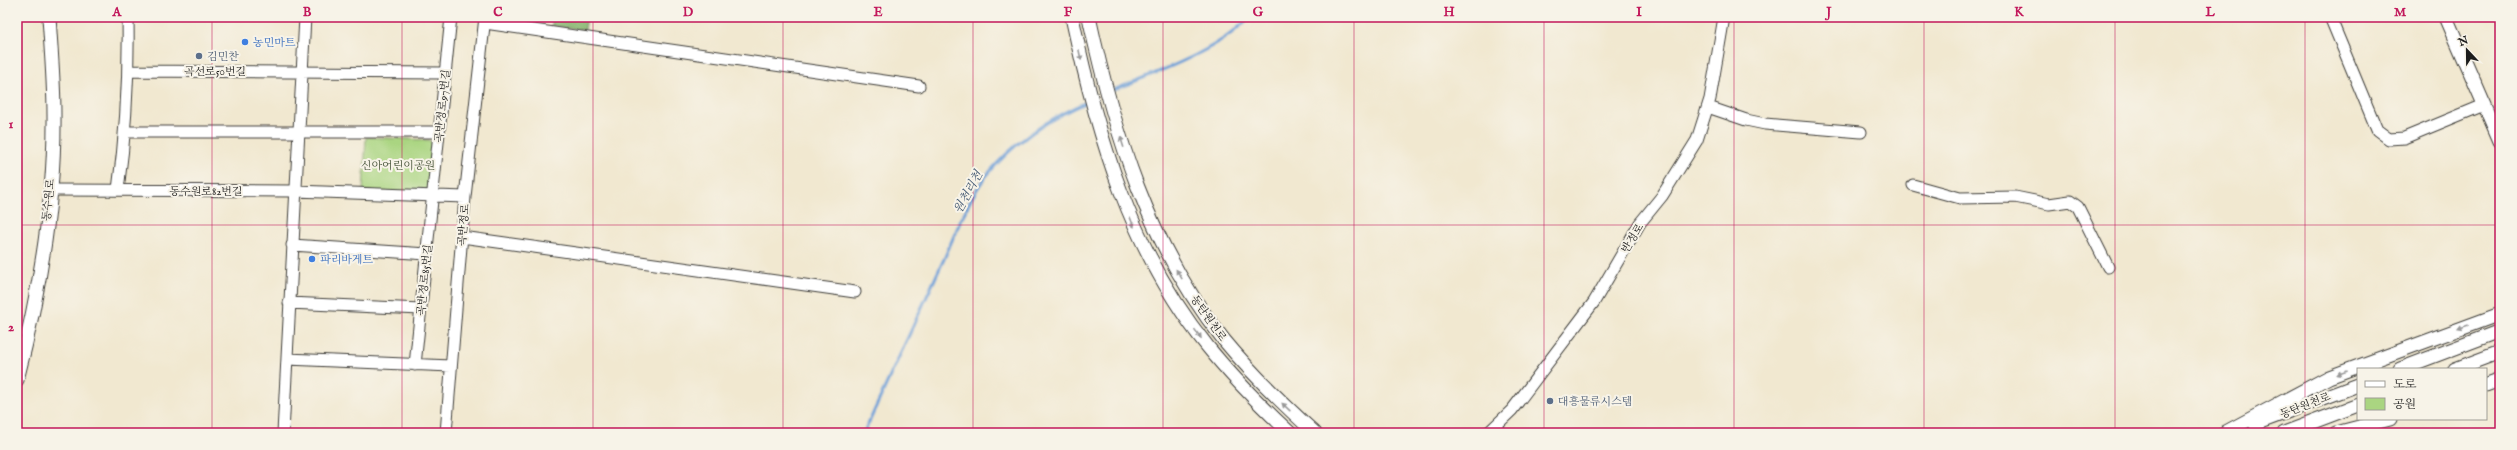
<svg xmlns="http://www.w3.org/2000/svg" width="2517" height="450" font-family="'IM FELL English','Noto Serif KR',serif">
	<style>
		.green { fill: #aad581; stroke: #63784e }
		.forest { fill: #87b66f; stroke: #526946 }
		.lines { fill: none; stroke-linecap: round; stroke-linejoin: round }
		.stream { stroke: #6ea0d8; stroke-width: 3 }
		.minor-casing { stroke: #3c3b37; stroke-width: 13 }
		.major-casing { stroke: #3c3b37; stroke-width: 15 }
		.minor { stroke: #fff; stroke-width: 11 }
		.major { stroke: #fff; stroke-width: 13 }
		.oneway { fill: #999 }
		.grid { fill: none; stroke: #c2185b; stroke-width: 1; stroke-opacity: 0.55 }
		.shop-dot { fill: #3f7fe0; stroke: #f7f3e8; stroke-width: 1.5 }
		.service-dot { fill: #5c6f8a; stroke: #f7f3e8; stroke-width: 1.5 }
		.labels { text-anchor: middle; stroke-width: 4; stroke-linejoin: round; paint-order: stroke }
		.shop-label { font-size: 11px; fill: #366cbe; stroke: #f7f3e8; text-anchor: start }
		.service-label { font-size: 11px; fill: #4e5e75; stroke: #f7f3e8; text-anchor: start }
		.street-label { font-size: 11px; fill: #1c1c1c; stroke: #f7f3e8 }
		.park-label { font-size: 11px; fill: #47543a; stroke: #f7f3e8 }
		.water-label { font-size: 12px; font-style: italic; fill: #415771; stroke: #f7f3e8 }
		.neatline { fill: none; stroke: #c2185b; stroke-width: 1.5 }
		.grid-label { font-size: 13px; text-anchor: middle; font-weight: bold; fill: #c2185b }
	</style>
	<rect width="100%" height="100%" fill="#f7f3e8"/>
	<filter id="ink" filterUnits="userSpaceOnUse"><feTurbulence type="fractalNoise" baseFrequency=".025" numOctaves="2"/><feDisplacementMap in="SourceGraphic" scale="8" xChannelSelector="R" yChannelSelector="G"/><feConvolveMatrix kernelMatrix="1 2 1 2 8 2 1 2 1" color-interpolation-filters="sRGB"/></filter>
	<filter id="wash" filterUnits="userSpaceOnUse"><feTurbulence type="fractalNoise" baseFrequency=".012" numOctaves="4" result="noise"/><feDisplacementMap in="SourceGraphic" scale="16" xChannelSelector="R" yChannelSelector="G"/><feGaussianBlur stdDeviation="0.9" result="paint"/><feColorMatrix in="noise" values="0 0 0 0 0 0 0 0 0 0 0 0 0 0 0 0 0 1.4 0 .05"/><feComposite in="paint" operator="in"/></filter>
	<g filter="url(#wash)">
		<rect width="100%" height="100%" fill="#f1e8d0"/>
		<path class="green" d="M366,137L429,140L433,144L431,190L426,194L363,191Z"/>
		<path class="forest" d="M552,17H587L585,30L552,26Z"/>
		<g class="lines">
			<path class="stream" d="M1111,91C1152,74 1220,51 1249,17
				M864,433C891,375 917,317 944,259C955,234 970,195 987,175C1013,143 1050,117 1089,101"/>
		</g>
	</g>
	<g filter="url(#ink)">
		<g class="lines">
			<defs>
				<path id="minor" d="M2330,17L2377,130L2389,139L2404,138L2484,105
					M485,23L919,86
					M129,71L445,73
					M1708,107L1746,120L1765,124L1861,132
					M126,132H439
					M1913,185L1960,198L2015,197L2049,204L2070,201L2078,207L2108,267
					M50,190L295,191L465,197
					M118,190C126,132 129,76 128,17
					M462,237L855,292
					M292,245L427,254
					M289,303L421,309
					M287,359L451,366
					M415,365L451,17
					M283,433L305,17
					M446,433L465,197L485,17
					M1488,433L1512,410L1594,302L1640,223L1662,196L1697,140L1710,99L1724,17"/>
				<path id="major" d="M1072,17C1097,135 1131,252 1208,347C1233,378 1261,406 1290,433
					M1089,17C1114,132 1149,247 1224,340C1252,374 1283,404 1315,433
					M2446,17L2500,141
					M2400,369L2500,331
					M2455,369L2500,352
					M17,380C39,294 55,202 54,114C54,82 51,49 49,17
					M2486,385L2500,380
					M2255,424L2358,385
					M2224,433L2329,377L2500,314
					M2284,433L2358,405
					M2336,433L2390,419"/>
			</defs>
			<use href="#minor" class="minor-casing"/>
			<use href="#major" class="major-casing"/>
			<use href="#minor" class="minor"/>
			<use href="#major" class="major"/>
		</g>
		<defs><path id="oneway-solid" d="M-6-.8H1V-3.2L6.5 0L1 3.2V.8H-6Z"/></defs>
		<g class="oneway">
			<use href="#oneway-solid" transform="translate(1080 55) rotate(78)"/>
			<use href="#oneway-solid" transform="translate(1122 142) rotate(-108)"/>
			<use href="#oneway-solid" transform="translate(1132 222) rotate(68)"/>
			<use href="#oneway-solid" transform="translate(1179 274) rotate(-122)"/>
			<use href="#oneway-solid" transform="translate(2463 327) rotate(160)"/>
			<use href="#oneway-solid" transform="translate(1198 334) rotate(54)"/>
			<use href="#oneway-solid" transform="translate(2342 373) rotate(160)"/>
			<use href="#oneway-solid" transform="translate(1286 407) rotate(-137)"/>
		</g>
	</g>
	<path class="grid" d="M212,17V433M402,17V433M593,17V433M783,17V433M973,17V433M1163,17V433M1354,17V433M1544,17V433M1734,17V433M1924,17V433M2115,17V433M2305,17V433M17,225H2500"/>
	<g class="shop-dot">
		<circle cx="245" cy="42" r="4"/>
		<circle cx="312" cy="259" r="4"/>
	</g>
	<g class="service-dot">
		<circle cx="199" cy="56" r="4"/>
		<circle cx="1550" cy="401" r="4"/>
	</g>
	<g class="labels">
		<g class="shop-label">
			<text x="253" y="46">농민마트</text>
			<text x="320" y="263">파리바게트</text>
		</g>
		<g class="service-label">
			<text x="207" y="60">김민찬</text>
			<text x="1558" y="405">대흥물류시스템</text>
		</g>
		<g class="street-label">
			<text x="215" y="75">곡선로50번길</text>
			<text transform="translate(442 106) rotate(-84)" y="4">곡반정로97번길</text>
			<text x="206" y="195">동수원로82번길</text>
			<text transform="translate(48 200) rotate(-84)" y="4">동수원로</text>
			<text transform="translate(463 225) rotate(-85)" y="4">곡반정로</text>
			<text transform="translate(1632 238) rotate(-59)" y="4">반정로</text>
			<text transform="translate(424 280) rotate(-84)" y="4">곡반정로85번길</text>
			<text transform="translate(1209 318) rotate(55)" y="4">동탄원천로</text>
			<text transform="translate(2305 405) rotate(-21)" y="4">동탄원천로</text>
		</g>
		<g class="park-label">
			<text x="398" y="169">신아어린이공원</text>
		</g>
		<g class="water-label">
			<text transform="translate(968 192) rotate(-61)" y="4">원천리천</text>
		</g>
	</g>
	<rect width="2517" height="450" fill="none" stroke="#f7f3e8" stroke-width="44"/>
	<rect x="2357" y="368" width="130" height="52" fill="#f7f3e8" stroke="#9f9d96"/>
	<rect x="2365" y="381" width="20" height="6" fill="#ffffff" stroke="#9f9d96"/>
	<text x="2393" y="388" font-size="12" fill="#1c1c1c">도로</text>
	<rect x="2365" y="398" width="20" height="12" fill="#aad581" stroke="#9f9d96"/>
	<text x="2393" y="408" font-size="12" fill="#1c1c1c">공원</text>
	<g transform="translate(2467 50) rotate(338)" stroke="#f7f3e8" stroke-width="3" paint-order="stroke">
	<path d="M0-3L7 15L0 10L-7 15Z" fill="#1c1c1c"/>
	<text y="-6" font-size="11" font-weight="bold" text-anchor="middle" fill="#1c1c1c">N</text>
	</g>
	<rect x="22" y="22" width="2473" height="406" class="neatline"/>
	<g class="grid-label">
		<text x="117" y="16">A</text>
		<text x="307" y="16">B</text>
		<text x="498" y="16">C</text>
		<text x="688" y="16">D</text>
		<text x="878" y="16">E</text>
		<text x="1068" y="16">F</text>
		<text x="1258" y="16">G</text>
		<text x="1449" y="16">H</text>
		<text x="1639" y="16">I</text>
		<text x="1829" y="16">J</text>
		<text x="2019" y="16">K</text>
		<text x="2210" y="16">L</text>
		<text x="2400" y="16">M</text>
		<text x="11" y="128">1</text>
		<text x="11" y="331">2</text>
	</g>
</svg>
